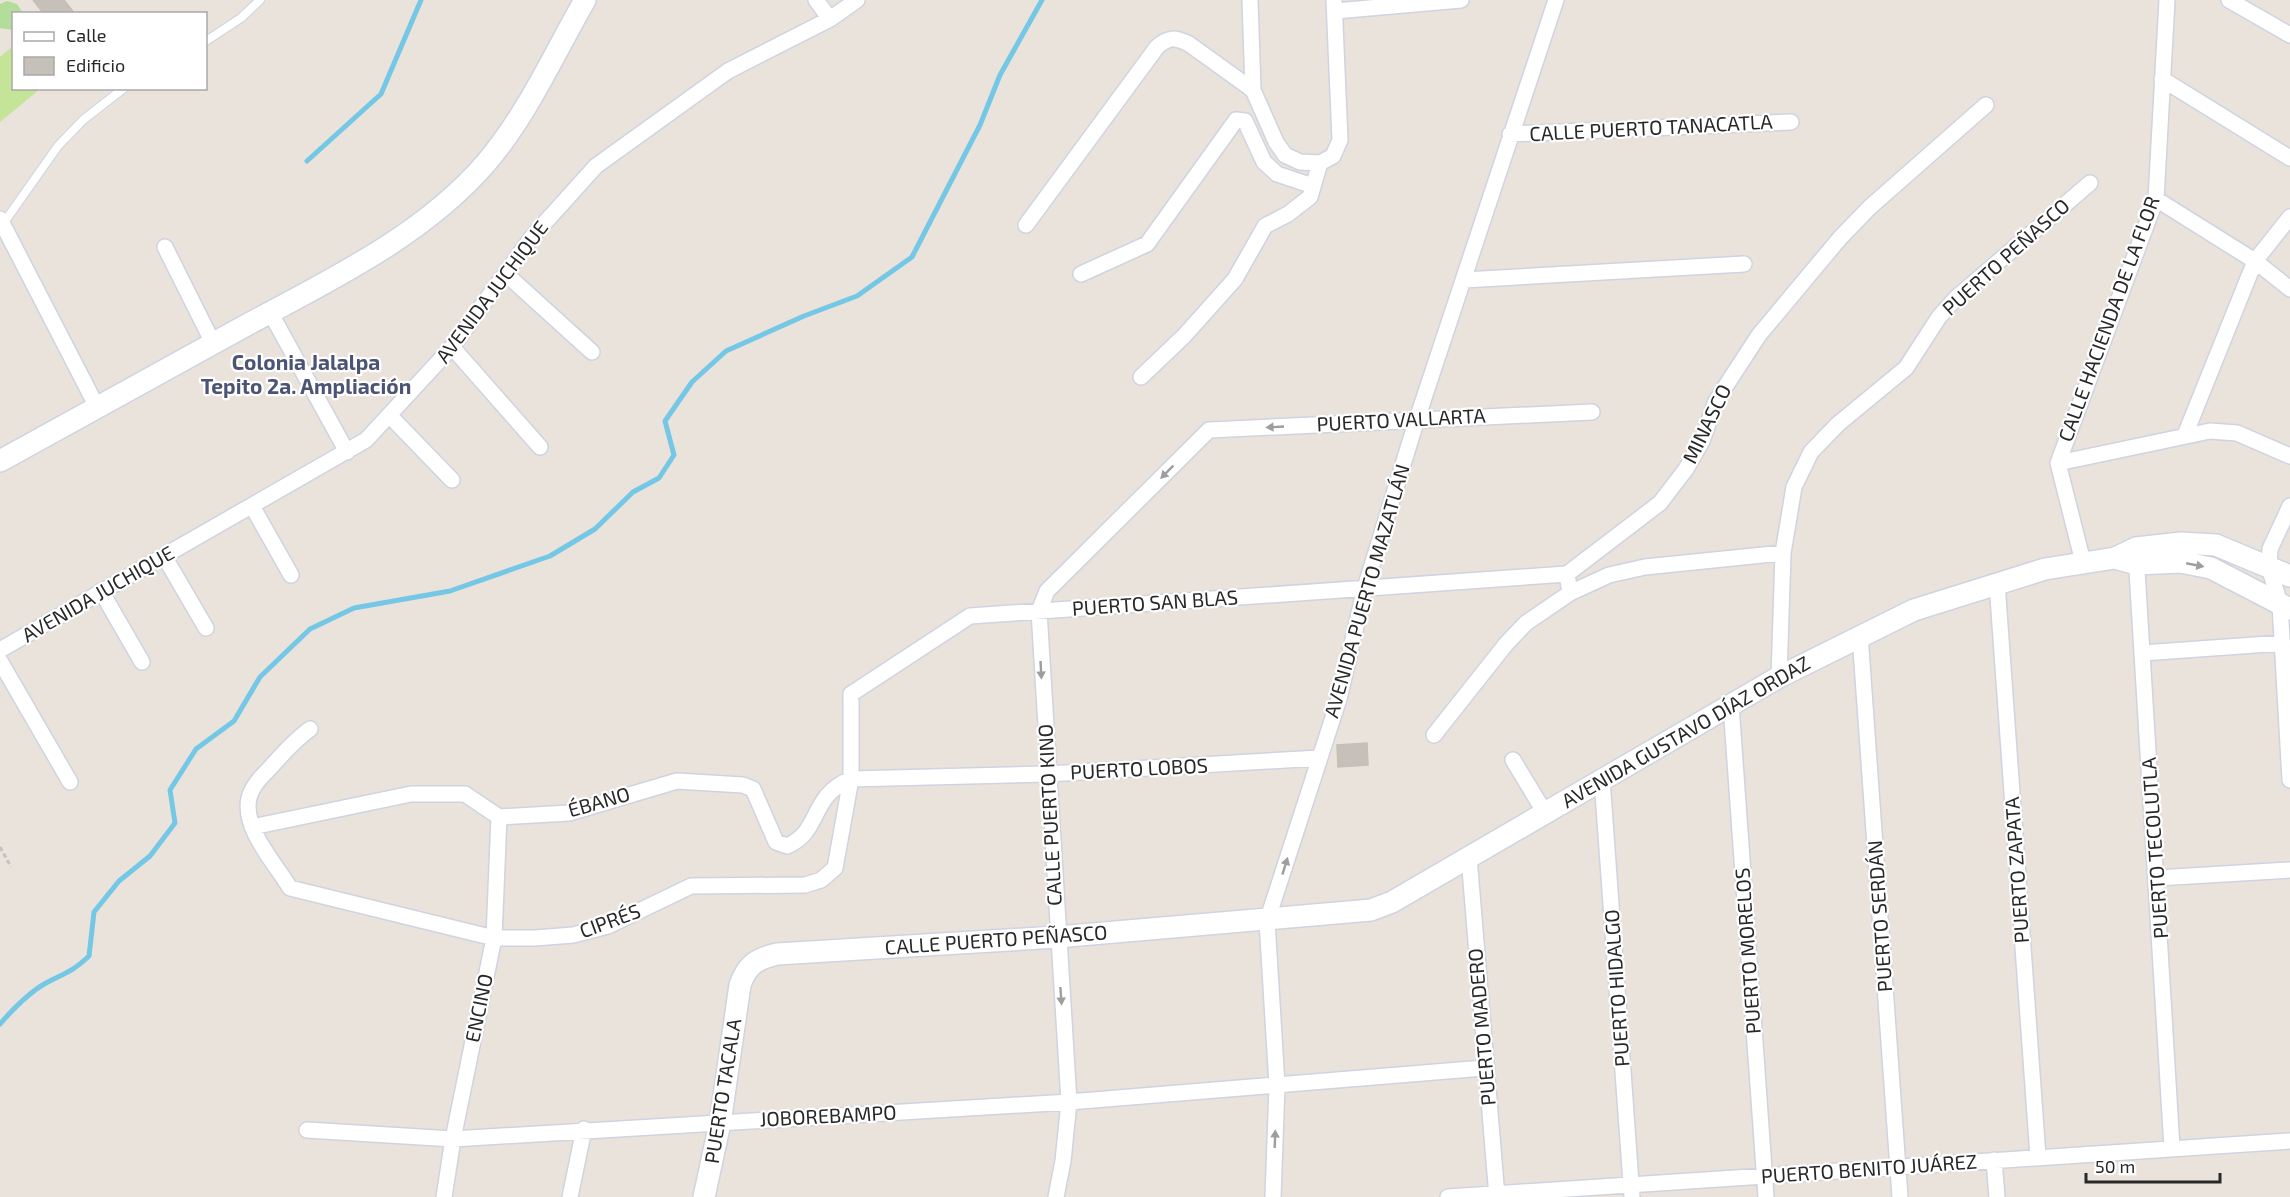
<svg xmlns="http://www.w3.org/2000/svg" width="2290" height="1197" font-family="'Exo 2',sans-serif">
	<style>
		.green { fill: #b2dd9a }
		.pitch { fill: #c4e497 }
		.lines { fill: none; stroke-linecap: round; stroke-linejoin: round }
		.stream { stroke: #74c8e6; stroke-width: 5 }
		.building { fill: #c5c0ba; stroke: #c5bfb5; stroke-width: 1.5 }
		.lane-casing { stroke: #d0d3e0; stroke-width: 10 }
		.street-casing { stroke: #d0d3e0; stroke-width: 18 }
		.secondary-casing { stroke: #d0d3e0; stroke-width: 24 }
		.path { stroke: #c3c3c3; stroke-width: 3; stroke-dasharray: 4.5 3; stroke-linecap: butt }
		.lane { stroke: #fff; stroke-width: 8 }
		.street { stroke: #fff; stroke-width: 15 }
		.secondary { stroke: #fff; stroke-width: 21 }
		.oneway { fill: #9e9e9e }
		.labels { text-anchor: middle; stroke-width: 4.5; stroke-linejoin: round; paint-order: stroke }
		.street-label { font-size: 20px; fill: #282828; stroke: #fff }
		.neighbourhood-label { font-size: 21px; font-weight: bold; fill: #4c5475; stroke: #fff }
	</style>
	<rect width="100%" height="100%" fill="#eae3db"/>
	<path class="green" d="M7,1L17,4L23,13L14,14L13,30L0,28V4Z"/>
	<path class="pitch" d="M13,46L14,88L40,89L0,122V57Z"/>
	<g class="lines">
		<path class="stream" d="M307,161L381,94L421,0
			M0,1024C13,1009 28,993 46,983C65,973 72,972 89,956L94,912L119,881L150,856L175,823L170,790L196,749L234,721L260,677L310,629L354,608L450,591L550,556L595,529L633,492L659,478L674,455L665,421L692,382L726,351L804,316L857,296L912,257L980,125L1000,75L1042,0"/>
	</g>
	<path class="building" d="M33,0H64L75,14H44Z
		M1367,743L1368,765L1338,767L1337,745Z"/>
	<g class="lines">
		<defs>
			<path id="lane" d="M206,41L241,18L260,0
				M3,224L58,146L83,120L124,88"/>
			<path id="street" d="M816,0L830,19
				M1250,0L1253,90L1276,142L1285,155L1300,162L1320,163L1333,156L1340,140L1334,0
				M2229,0L2290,35
				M1335,11L1461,0
				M2162,79L2290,158
				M1510,134L1791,122
				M2156,199L2255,261L2290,289
				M0,219L97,407
				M1026,225L1157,47C1168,37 1175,37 1189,44L1253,90
				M165,247L213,343
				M506,274L592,352
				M1081,274L1147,244L1236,120L1245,121L1264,162L1277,174L1313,186
				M1464,280L1744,264
				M270,312L347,452
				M452,347L540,447
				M1141,377L1184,336L1235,279L1265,226L1288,214L1310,197L1320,163
				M390,416L452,480
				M2185,435L2255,261L2290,217
				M2058,463L2210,431L2237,433L2290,456
				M252,506L291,575
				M2290,506L2270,549L2269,567L2280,604L2290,780
				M2136,554L2172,1148
				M164,556L206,628
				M2083,562L2058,463L2156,199L2167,0
				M1997,583L2038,1157
				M101,591L142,662
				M1570,593L1609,575L1645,567L1783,553
				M1860,635L1900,1197
				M0,650L366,440L452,347L532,237L596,166L728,71L830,19L857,0
				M2142,653L2283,643
				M0,661L70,782
				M1779,677L1783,553L1794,487L1811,452L1838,424L1906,368L1939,317L1956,298L2090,183
				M1731,705L1766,1197
				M310,729C295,740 283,753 270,768C262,776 252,786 249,798C242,828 275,863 290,888L494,938H535L573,935L608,926L691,886L805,885L821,880L835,868L851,779V694L970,616L1567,574
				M1434,735L1506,644L1526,623L1570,593L1567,574L1660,503L1686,469L1702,441L1716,401L1759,335L1840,238L1870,207L1986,105
				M1513,760L1545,813
				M1602,779L1632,1197
				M252,827L411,794H465L499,817L569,813L677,781L743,785L753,789L776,842L787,846C822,831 809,796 851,779L1047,774L1319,758
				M1469,857L1497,1197
				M2157,878L2290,870
				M307,1130L453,1139L1069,1102L1484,1068
				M1994,1160L1997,1197
				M444,1197L453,1139L494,938L499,817
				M570,1197L584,1129
				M1056,1197L1063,1161L1069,1102L1039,611L1047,591L1209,430L1592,412
				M1273,1197L1277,1085L1267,921L1339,699L1365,588L1417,419L1556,0
				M1448,1197L2290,1141"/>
			<path id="secondary" d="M0,461C81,416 162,371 243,327C328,281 422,237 486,163C527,115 554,54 585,0
				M2115,558L2137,564L2180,562L2211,568L2290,609
				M704,1197L720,1123L740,985C747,965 756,959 777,954L1057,937L1371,910L1392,902L1779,677L1914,610L2045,569L2115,558L2136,548L2181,543L2216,545L2290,576"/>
		</defs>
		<use href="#lane" class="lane-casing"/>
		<use href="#street" class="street-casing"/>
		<use href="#secondary" class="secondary-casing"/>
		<path class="path" d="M0,847L11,867"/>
		<use href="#lane" class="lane"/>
		<use href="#street" class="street"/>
		<use href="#secondary" class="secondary"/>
	</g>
	<defs><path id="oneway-solid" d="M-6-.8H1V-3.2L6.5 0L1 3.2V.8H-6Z" transform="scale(1.5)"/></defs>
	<g class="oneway">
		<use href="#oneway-solid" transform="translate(1275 427) rotate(177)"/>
		<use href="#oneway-solid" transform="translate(1167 472) rotate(135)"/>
		<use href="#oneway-solid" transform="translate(2195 565) rotate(11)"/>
		<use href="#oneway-solid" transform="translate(1041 670) rotate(87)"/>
		<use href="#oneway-solid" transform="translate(1285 866) rotate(-73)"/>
		<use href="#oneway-solid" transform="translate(1061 996) rotate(86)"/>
		<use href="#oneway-solid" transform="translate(1275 1139) rotate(-88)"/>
	</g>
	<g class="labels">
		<g class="street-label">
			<text transform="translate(1651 128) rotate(-3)" y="7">CALLE PUERTO TANACATLA</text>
			<text transform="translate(2006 257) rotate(-42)" y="7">PUERTO PEÑASCO</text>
			<text transform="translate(492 292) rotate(-53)" y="7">AVENIDA JUCHIQUE</text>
			<text transform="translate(2109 319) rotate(-70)" y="7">CALLE HACIENDA DE LA FLOR</text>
			<text transform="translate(1401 420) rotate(-3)" y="7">PUERTO VALLARTA</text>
			<text transform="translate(1707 424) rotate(-64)" y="7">MINASCO</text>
			<text transform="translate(1367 591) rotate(-74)" y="7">AVENIDA PUERTO MAZATLÁN</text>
			<text transform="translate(98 594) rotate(-30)" y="7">AVENIDA JUCHIQUE</text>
			<text transform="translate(1155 603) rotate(-4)" y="7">PUERTO SAN BLAS</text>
			<text transform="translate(1686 732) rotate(-30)" y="7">AVENIDA GUSTAVO DÍAZ ORDAZ</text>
			<text transform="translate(1139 769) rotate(-3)" y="7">PUERTO LOBOS</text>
			<text transform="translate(599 802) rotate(-16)" y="7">ÉBANO</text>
			<text transform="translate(1050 815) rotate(-93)" y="7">CALLE PUERTO KINO</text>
			<text transform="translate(2155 848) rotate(-94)" y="7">PUERTO TECOLUTLA</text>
			<text transform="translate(2017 870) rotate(-94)" y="7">PUERTO ZAPATA</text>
			<text transform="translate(1880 916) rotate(-94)" y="7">PUERTO SERDÁN</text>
			<text transform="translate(610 921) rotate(-20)" y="7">CIPRÉS</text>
			<text transform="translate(996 940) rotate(-4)" y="7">CALLE PUERTO PEÑASCO</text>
			<text transform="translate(1748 951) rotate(-94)" y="7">PUERTO MORELOS</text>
			<text transform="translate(1617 988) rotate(-94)" y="7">PUERTO HIDALGO</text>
			<text transform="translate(479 1008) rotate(-78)" y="7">ENCINO</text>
			<text transform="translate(1482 1027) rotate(-95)" y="7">PUERTO MADERO</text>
			<text transform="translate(723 1091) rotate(-81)" y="7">PUERTO TACALA</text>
			<text transform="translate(828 1116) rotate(-3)" y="7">JOBOREBAMPO</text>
			<text transform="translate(1869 1169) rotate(-4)" y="7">PUERTO BENITO JUÁREZ</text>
		</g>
		<g class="neighbourhood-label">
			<text x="306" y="370">Colonia Jalalpa<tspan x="306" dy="24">Tepito 2a. Ampliación</tspan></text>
		</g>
	</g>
	<rect x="12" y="12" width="195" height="78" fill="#ffffff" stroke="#a9a9a9" stroke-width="1.5"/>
	<rect x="24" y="32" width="30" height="9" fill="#ffffff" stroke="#a9a9a9" stroke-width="1.5"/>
	<text x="66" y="42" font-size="18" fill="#282828">Calle</text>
	<rect x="24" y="57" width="30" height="18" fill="#c5c0ba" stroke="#a9a9a9" stroke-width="1.5"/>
	<text x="66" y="72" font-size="18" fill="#282828">Edificio</text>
	<path d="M2086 1173v9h134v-9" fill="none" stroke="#282828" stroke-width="3"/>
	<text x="2095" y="1173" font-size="18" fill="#282828" stroke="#ffffff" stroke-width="4.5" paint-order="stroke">50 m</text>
</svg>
